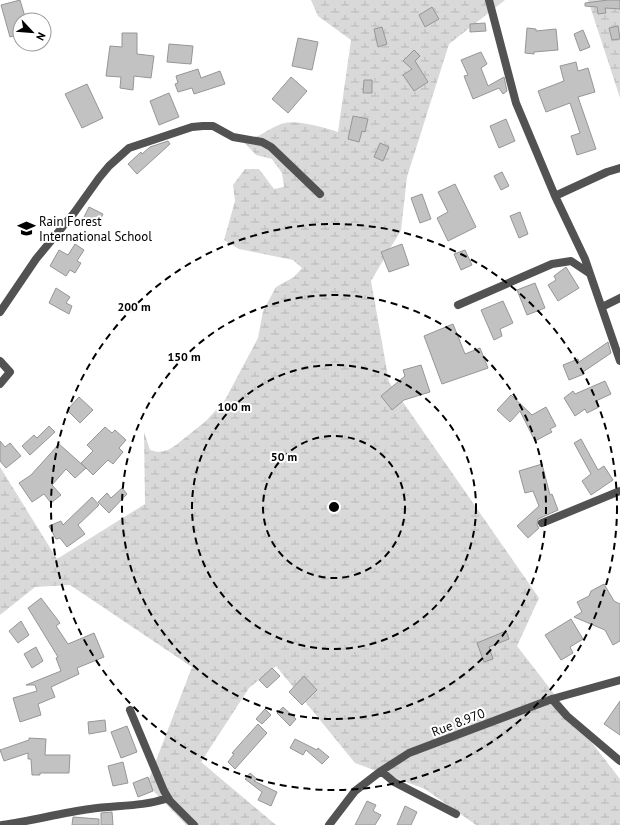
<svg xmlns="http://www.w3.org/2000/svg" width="620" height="825" font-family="'PT Sans',sans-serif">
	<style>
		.wetland { fill: url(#wetland-marsh) }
		.building { fill: #c2c2c2; stroke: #969696 }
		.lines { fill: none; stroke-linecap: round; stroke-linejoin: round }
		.minor { stroke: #525252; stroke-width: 8 }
		.ring { fill: none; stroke: #000; stroke-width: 2; stroke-dasharray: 7 5 }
		.labels { text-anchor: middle; stroke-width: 4; stroke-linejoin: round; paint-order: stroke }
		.poi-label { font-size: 13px; fill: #000; stroke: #fff; text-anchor: start }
		.street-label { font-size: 13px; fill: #000; stroke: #fff }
		.centre { fill: #000; stroke: #fff; stroke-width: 2 }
		.ring-label { font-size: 12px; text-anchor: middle; font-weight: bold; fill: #000; stroke: #fff; stroke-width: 4; stroke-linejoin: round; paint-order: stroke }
	</style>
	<defs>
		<pattern id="wetland-marsh" width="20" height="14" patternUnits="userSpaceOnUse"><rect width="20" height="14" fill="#d9d9d9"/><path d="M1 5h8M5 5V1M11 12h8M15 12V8" fill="none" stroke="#b8b8b8"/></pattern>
	</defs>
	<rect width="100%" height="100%" fill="#fff"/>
	<path class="wetland" d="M311,0H505L449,44L407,177L401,230L371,281L389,382L539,598L517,646L620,779V825H476L425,789L355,763L276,666L249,688L201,762L276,825H186L147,784L192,667L70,585L35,587L0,615V467L57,559L145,504L144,432L150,450L158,452L168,450L176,445L206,421L225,400L258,338L263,311L276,287L294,277L302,268L293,260L239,249L224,240L235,201L233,185L245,169H259L274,189L284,187L282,173L272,159L256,155L242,140C259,140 270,126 285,123C297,120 326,128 338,132L351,40L318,16Z
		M588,0H620V98Z"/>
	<path class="building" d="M20,0L26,20H20V34L10,37L1,5Z
		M608,0H620V9L605,8L606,13L598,14L597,7L585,6V3Z
		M432,7L439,19L425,27L419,15Z
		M485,23L486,31L470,32V24Z
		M618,26L620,39L612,40L609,28Z
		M382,27L387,44L378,47L374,29Z
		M527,28L536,29V31L556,29L558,50L534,52V54L525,53Z
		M583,30L590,47L580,51L574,34Z
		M122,33H137V54L154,56L151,78L134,76L133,90L120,88L121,77L106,76L110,46L122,47Z
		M298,38L318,42L312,70L292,66Z
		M169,44L193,46L191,64L167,62Z
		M414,50L420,56L415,61L428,82L414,91L403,75L412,69L403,61Z
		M481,52L487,64L481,68L488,86L504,77L507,91L503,94L499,88L473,99L464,76L468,75L461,60Z
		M576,62L578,71L588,68L595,92L578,97L596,149L577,155L571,136L580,133L570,103L546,112L538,91L564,81L560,66Z
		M198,69L201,78L220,71L225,84L194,94L192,88L178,92L175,84L178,83L176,76Z
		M291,77L307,91L288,113L272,99Z
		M364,80H372V93H363Z
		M87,84L103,118L82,128L65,94Z
		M169,93L179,117L159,125L150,101Z
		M353,116L368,119L365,132L362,131L359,142L348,139Z
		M506,119L515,141L499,148L490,126Z
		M168,141L170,144L137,174L128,164L141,152L142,154L150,147Z
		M380,143L389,147L383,161L374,157Z
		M502,172L509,186L501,190L494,176Z
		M455,184L476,227L448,241L437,218L448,212L438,192Z
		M422,194L431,219L420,223L411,198Z
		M89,207L103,214L97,226L83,219Z
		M520,212L528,234L519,238L510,216Z
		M75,244L84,250L77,261L81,263L75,273L70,270L66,276L50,266L59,250L68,255Z
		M402,244L409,265L389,272L381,252Z
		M465,250L472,265L461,270L454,254Z
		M566,267L579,288L558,301L548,285L556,280L554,276Z
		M535,283L545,308L527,315L517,290Z
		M56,288L70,297L66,303L72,306L69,314L49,303Z
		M503,301L513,323L500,329L502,336L494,340L481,310Z
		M453,324L465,354L480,348L488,368L442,384L424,336Z
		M608,342L611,353L583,372L584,374L569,380L563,365L578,359L579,362Z
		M421,365L430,392L404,400L392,410L381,396L405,376L403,370Z
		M605,381L611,394L596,401L599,407L587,413L585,409L575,416L564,398L573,391L575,394Z
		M511,395L532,415L546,407L556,426L550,429L552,432L535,441L520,411L510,422L497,410Z
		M79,397L93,410L80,423L67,410Z
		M49,426L55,432L30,455L22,446L34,435L37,438Z
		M105,427L112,433L115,430L126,440L119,448L123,452L113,464L108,460L93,475L81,463L93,451L87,445Z
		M581,439L598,470L604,466L613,480L591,495L582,481L591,474L574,443Z
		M0,441L5,447L10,443L21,456L6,468L0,461Z
		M59,444L86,468L75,478L66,469L52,485L61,495L51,503L44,494L32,502L19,483L31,475Z
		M542,464L550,495L552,494L558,510L538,519L537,525L539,528L528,538L517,526L539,506L533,491L525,493L519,471Z
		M122,488L127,494L109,513L98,502L107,493L111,498Z
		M92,497L99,505L78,525L85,534L67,547L60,538L56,539L49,526L61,521L63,525Z
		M604,584L614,601L620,604V641L613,645L605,630L574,617L582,612L577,602L589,596L591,591Z
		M41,598L60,623L56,626L68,644L94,633L104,657L77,668L79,674L51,687L55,697L38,704L41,715L20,722L13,698L37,691L35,685H26L61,671L56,658L58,657L28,608Z
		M571,619L583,639L570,647L573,653L561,660L545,635Z
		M21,621L29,635L18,643L9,631Z
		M506,631L509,639L489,647L493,659L484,662L477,643Z
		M36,647L43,661L32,668L24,654Z
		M272,668L280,676L267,688L259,680Z
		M304,676L317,690L302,705L289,692Z
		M620,701V735L604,724Z
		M283,707L296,719L290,726L277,713Z
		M265,709L271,715L262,724L256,719Z
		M105,720L106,731L89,734L88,722Z
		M258,724L267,733L235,769L228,762L234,754L232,753Z
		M127,726L137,752L121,758L111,732Z
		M29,738L46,739L45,755H70L69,773H40V775H32L31,759H28V753L4,761L0,750L29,740Z
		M295,739L317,750L318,748L329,757L322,764L306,750L303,755L290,748Z
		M123,762L128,783L113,786L108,766Z
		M250,773L257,779L254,781L277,792L271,806L258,800L262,792L245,779Z
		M148,777L153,791L138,797L133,783Z
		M367,801L376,805L373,811L381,815L375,825H355Z
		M405,806L417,812L411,825H397Z
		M112,812L113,825H101V813Z
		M73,817L99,819V825H72Z"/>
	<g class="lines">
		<path class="minor" d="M489,0L516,103L555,196L585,259L620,361
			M555,196L607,172L620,168
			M458,305L552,264L571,261L589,273
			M602,307L620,298
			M0,312L36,259L74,213L99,178L109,166L129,148L192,127L203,126H213L233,137L262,142L271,147L320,194
			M0,361L10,372L0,384
			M542,523L620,491
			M552,699L567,716L620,761
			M130,710L164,791L170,801L194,825
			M381,771L394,782L456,814
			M2,825C32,821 60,813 90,809C116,805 142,807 168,798
			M329,825L355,791L381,771L409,753L552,699L620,680"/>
	</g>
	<g class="ring">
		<circle cx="334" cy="507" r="71"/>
		<circle cx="334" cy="507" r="142"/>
		<circle cx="334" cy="507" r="212"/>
		<circle cx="334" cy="507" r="283"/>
	</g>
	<defs>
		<symbol id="university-bare" viewBox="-9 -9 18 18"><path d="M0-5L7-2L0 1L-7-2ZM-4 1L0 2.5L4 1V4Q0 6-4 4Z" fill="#000" stroke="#fff" stroke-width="2.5" paint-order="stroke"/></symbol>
	</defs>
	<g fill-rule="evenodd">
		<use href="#university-bare" x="14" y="216" width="25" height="25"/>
	</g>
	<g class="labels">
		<g class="poi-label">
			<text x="39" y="226">Rain Forest<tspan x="39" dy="15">International School</tspan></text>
		</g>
		<g class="street-label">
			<text transform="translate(458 722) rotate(-21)" y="5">Rue 8.970</text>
		</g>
	</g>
	<circle cx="334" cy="507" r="6" class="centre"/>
	<g class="ring-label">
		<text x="134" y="311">200 m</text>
		<text x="184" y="361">150 m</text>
		<text x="234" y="411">100 m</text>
		<text x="284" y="461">50 m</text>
	</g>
	<g transform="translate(32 32) rotate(116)"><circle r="19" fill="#ffffff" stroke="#999999"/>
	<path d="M0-3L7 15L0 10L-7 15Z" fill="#000000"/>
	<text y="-6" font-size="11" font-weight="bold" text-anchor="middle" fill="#000000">N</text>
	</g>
</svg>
